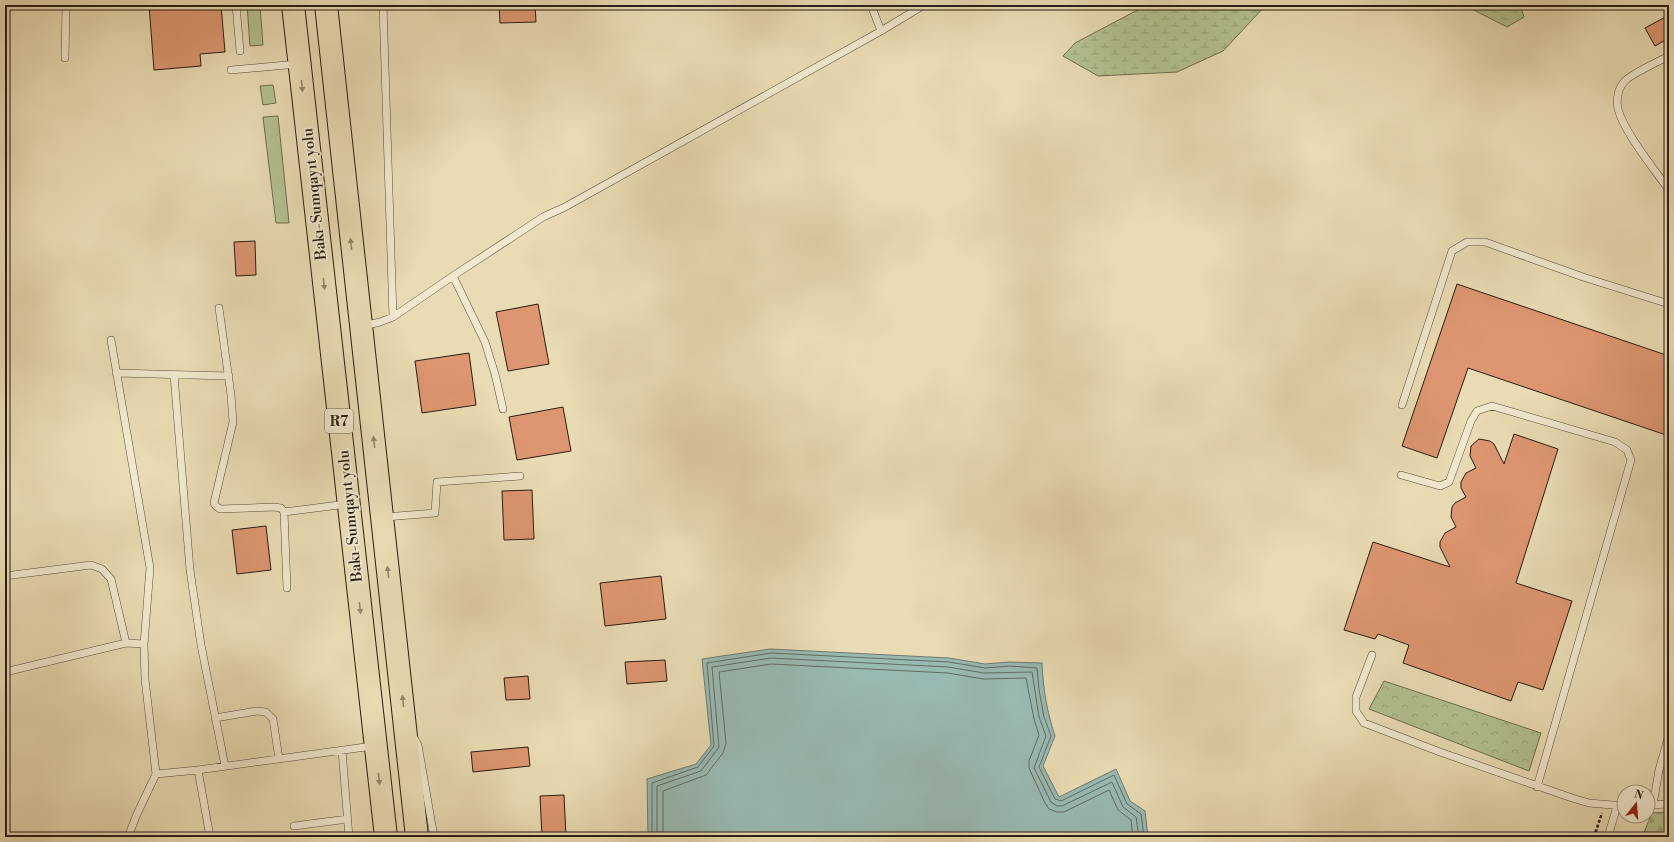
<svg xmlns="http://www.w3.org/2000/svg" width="1674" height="842" font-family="'Libre Bodoni',serif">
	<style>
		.green { fill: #b3c18f; stroke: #6e6f51 }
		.forest { fill: url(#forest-crowns); stroke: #6e6f51 }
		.wetland { fill: url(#wetland-marsh); stroke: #6e6f51 }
		.cemetery { fill: url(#cemetery-stones); stroke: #6e6f51 }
		.water { fill: #99bab3; stroke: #6c7b73 }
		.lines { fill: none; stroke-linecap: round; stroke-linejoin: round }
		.shore { stroke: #606c63; stroke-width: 1 }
		.building { fill: #dd9671; stroke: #281d13 }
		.service-casing { stroke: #584c3b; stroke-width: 8 }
		.trunk-casing { stroke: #281d13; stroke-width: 24 }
		.path { stroke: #281d13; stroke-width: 2.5; stroke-dasharray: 3 2; stroke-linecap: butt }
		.service { stroke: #f1e8ce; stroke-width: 7 }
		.trunk { stroke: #e9dbb3; stroke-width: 22 }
		.oneway { fill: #92866b }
		.labels { text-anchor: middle; stroke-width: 3.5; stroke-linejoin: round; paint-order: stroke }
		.shield { fill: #f1e8ce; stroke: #645a4b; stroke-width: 1 }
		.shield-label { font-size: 14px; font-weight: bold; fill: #281d13 }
		.street-label { font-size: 15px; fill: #281d13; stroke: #f1e8ce }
	</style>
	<defs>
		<pattern id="forest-crowns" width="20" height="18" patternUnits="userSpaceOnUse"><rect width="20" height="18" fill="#b3c18f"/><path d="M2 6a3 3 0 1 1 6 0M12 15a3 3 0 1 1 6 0" fill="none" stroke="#9aa57a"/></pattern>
		<pattern id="wetland-marsh" width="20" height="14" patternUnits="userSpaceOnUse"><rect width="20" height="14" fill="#b3c18f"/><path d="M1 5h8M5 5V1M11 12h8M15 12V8" fill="none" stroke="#9aa57a"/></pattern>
		<pattern id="cemetery-stones" width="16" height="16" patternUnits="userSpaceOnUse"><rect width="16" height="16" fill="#b3c18f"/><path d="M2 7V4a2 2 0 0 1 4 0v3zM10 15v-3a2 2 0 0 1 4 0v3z" fill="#9aa57a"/></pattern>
	</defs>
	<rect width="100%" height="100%" fill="#e9dbb3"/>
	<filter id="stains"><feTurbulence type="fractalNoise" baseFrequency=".005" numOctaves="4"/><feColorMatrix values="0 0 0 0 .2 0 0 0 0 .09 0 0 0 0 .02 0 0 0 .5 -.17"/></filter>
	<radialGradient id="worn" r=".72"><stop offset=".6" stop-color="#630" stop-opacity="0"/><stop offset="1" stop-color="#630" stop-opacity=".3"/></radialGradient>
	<path class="green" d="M247,5H260L263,45L250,46Z
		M273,85L276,103L263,105L260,86Z
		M278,116L289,223H276L263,117Z"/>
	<path class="forest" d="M1384,681L1541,733L1529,771L1369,709Z"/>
	<path class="wetland" d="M1147,5H1266L1223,51L1177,72L1098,76L1063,56L1075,43Z
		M1464,5H1520L1524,17L1507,27Z"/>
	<path class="cemetery" d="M1669,812V837H1642L1652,813Z"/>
	<path class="water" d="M770,649L949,658L985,664L1009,662L1042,663C1043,689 1047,712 1055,736L1043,766L1059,797L1116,769L1130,801L1145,811L1148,837H648L647,779L696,764L711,745L702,659Z"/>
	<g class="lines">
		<path class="shore" d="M652,837V783L698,767L714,746L707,663L771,653L949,662L985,668L1010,666L1037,668L1039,690L1044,717L1051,736L1039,767L1055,799L1061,801L1114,775L1127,804L1141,814L1144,837
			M657,837V786L701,771L719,747L712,667L771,658L948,667L984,673L1032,672L1039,717L1046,736L1034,768L1051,802L1057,806H1062L1112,782L1123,807L1136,817L1139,837
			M663,837V791L706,775L723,753L726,743L719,672L771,664L948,673L983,679L1026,678L1034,719L1039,735L1029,761V768L1045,803L1049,809L1057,812H1064L1109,790L1118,810L1131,820L1133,837"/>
	</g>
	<path class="building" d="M149,5H221L225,52L200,54L201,66L154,70Z
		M499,5H535L536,22L500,23Z
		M1669,15V38L1655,46L1645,28Z
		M255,241L256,275L236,276L234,242Z
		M1457,284L1669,356V436L1468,368L1437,458L1402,446Z
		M538,304L549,364L508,371L496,312Z
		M469,353L476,405L422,413L415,361Z
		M563,407L571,451L517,460L509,417Z
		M1514,434L1558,449L1516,583L1572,601L1543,690L1518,682L1511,701L1403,663L1409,645L1378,634L1375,639L1344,630L1373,542L1450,567L1440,547V542L1445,533L1456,527L1451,517L1452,507L1455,503L1466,497L1461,488V482L1466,473L1476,468L1470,456L1471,446L1479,439L1490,441L1494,444L1504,464Z
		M532,490L534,539L504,540L502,491Z
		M266,526L271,570L237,574L232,530Z
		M661,576L666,619L605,626L600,583Z
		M665,660L667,681L627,684L625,662Z
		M528,676L530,699L506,700L504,678Z
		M528,747L530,766L473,772L471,752Z
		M564,795L566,837H542L540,796Z"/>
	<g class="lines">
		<defs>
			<path id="service" d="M236,5L240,51
				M383,5L393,317
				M871,5L881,31
				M1669,56C1659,61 1632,74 1626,80C1618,87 1616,99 1618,109C1624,132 1654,169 1669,190
				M65,58L66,5
				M231,70L297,64
				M453,276L485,342L495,374L503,409
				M219,308L231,395L233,422L214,503L216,506L220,509L274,507L281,508L284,512L287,588
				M363,326L380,322L393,317L453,276L543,217L565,207L881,31L924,5
				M111,340L150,568L144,644L145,679L156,774
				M116,373L229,376
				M174,375L190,570L201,645L225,766
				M1402,405L1452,251L1467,242H1485L1583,277L1669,304
				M1401,475L1440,486L1449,482L1471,421L1477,411L1492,406L1615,442L1627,450L1631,460L1537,787
				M284,512L347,504
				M385,517L435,513L437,482L520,476
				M5,576L91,565L102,569L111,579L126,643
				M1372,655L1356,697V711L1364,723L1440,752L1572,798L1589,803L1624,806
				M5,672L126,643L144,644
				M215,718L257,711L266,712L273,719L279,759
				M413,736L418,745L434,837
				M342,750L349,837
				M198,770L210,837
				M1648,805L1669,804
				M1653,805L1659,770L1669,735
				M294,826L348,819
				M128,837L137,814L156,774L198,770L373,746
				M1608,837L1617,806"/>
			<path id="trunk" d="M293,5L386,837
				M326,5L417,837"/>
		</defs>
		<use href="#service" class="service-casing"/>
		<use href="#trunk" class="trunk-casing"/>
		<path class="path" d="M1594,837L1602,813"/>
		<use href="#service" class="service"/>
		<use href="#trunk" class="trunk"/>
	</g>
	<defs><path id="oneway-solid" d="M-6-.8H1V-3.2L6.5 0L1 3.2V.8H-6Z"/></defs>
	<g class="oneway">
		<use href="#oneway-solid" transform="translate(302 86) rotate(84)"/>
		<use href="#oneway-solid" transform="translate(351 244) rotate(-96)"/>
		<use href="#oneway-solid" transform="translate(324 284) rotate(84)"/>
		<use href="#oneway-solid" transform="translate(374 442) rotate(-97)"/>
		<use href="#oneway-solid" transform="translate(388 572) rotate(-96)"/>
		<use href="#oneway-solid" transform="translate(360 608) rotate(84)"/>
		<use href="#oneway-solid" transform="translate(403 701) rotate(-96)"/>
		<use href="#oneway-solid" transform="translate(379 779) rotate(84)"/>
	</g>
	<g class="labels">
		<rect class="shield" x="325" y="409" width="28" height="24" rx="3"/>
		<g class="shield-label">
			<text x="339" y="426">R7</text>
		</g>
		<g class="street-label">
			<text transform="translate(314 194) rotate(-96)" y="5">Bakı-Sumqayıt yolu</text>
			<text transform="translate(350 516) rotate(-96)" y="5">Bakı-Sumqayıt yolu</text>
		</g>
	</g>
	<rect width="1674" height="842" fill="none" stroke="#e9dbb3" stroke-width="20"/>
	<rect x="6" y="6" width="1662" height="830" fill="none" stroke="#281d13" stroke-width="2"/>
	<rect x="10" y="10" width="1654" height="822" fill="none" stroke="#281d13"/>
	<g transform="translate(1636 804) rotate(17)"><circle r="19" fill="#f1e8ce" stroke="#a19783"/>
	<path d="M0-3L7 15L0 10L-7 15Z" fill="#8f2418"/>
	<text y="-6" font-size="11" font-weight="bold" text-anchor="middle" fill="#281d13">N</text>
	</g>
	<rect width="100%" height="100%" filter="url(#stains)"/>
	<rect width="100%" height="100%" fill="url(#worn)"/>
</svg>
